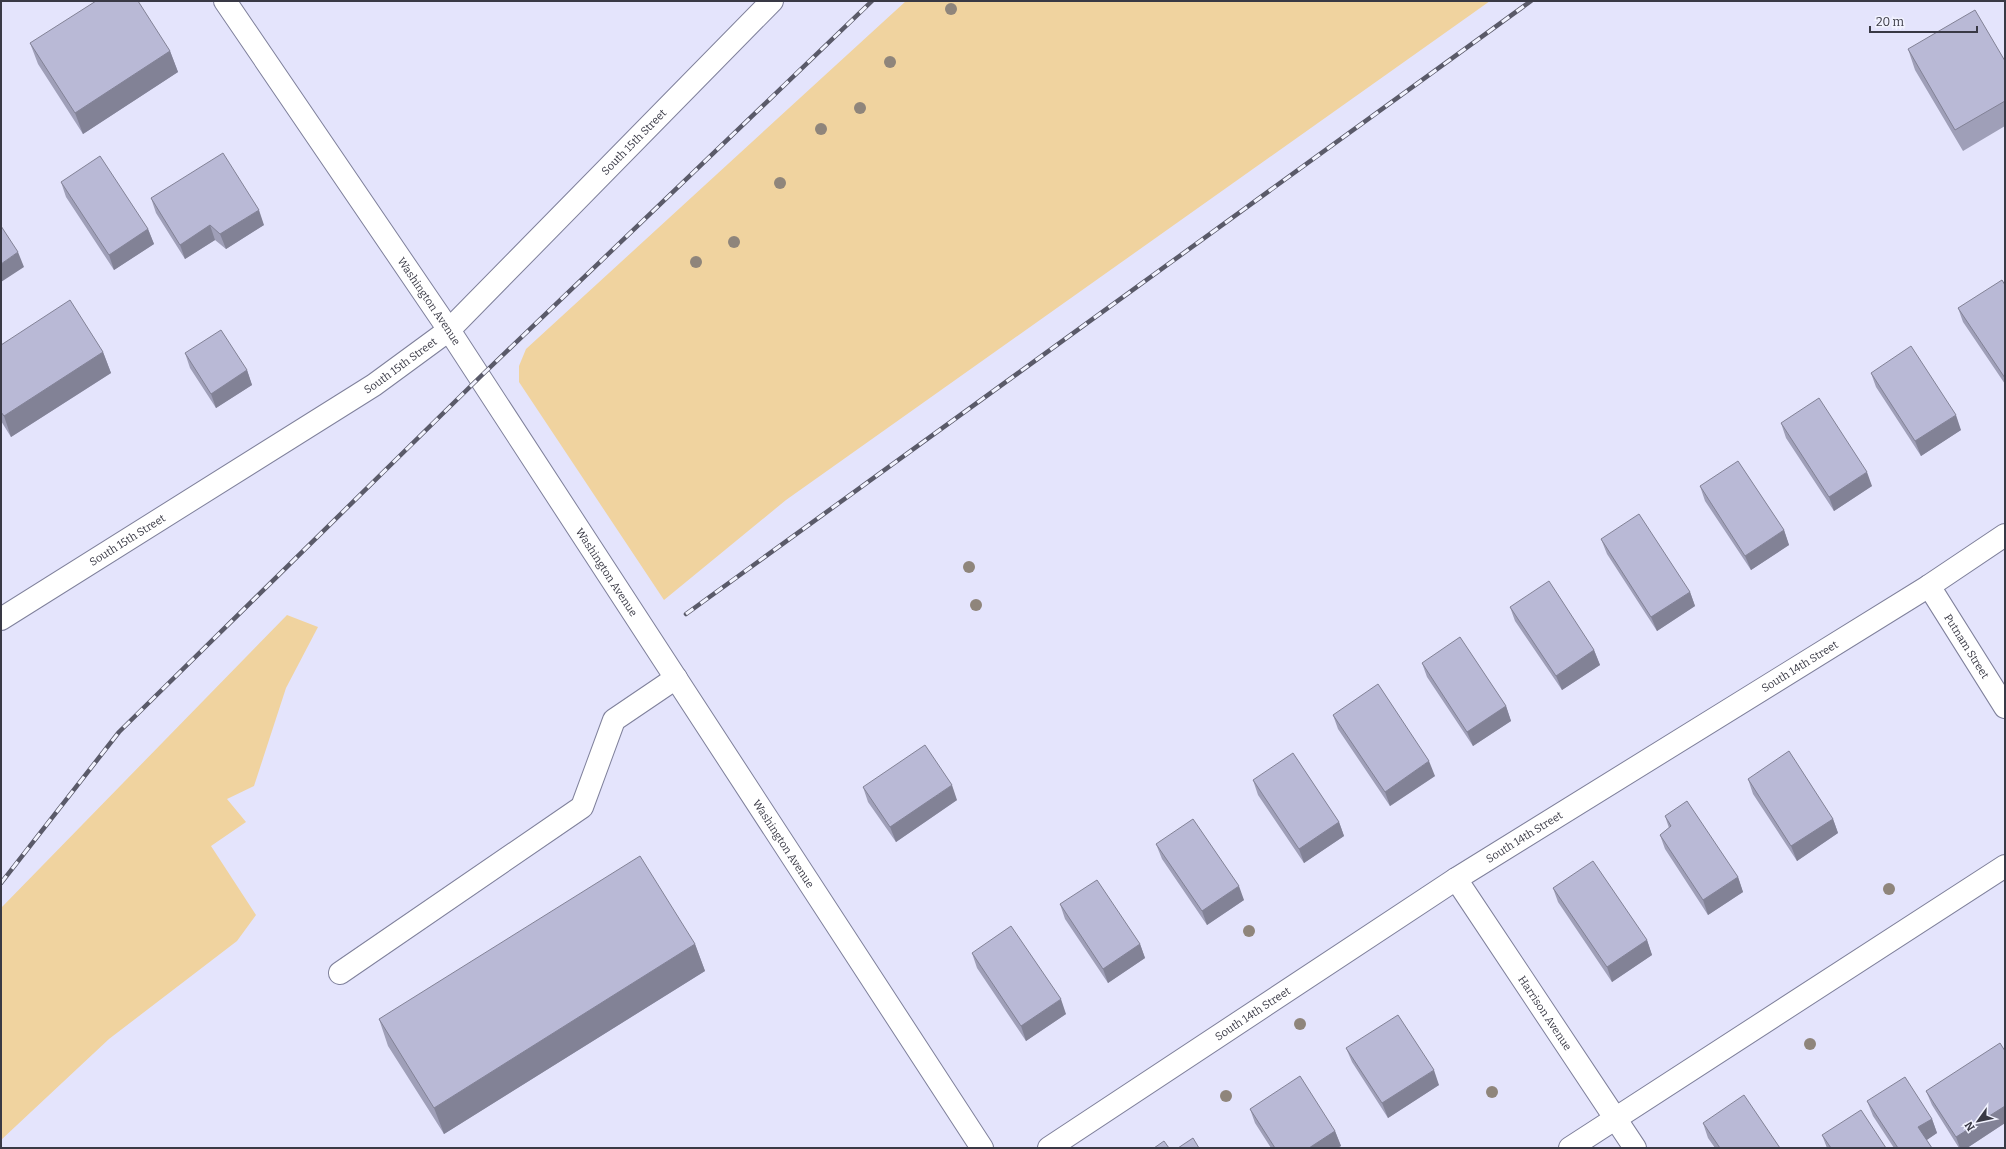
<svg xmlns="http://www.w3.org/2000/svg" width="2006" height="1149" font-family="Bitter,serif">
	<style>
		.green { fill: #f0d39f }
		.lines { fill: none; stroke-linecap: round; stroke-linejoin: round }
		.minor-casing { stroke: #7f809b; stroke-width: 24 }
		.minor { stroke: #fff; stroke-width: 22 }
		.rail-casing { stroke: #5a5a69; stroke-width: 4.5 }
		.rail { stroke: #f2f3ff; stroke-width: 3; stroke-dasharray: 9; stroke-linecap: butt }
		.tree { fill: #8f857b }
		.wall { fill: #9f9fb8 }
		.shaded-wall { fill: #828296 }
		.building { fill: #b9b9d6; stroke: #828296 }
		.labels { text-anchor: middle; stroke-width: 3.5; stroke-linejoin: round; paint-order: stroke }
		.street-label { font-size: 11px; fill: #393945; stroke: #f2f3ff }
	</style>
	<rect width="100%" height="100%" fill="#e4e4fc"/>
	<path class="green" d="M906,1H1490L786,500L664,600L519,382V366L526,349Z
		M287,615L318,627L286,688L254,786L227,799L246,822L211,846L256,915L237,941L109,1039L1,1140V908Z"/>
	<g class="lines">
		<defs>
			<g id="minor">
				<path id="s1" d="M225,1L449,330L982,1148"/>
				<path id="s2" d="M1929,586L2005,707"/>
				<path id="s3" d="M1,619L374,385L449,330L772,1"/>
				<path id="s4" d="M1456,879L1635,1148"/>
				<path d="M340,973L582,807L614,720L676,678"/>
				<path id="s5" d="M1049,1148L1456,879L1929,586L2005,535"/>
				<path d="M1570,1148L2005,866"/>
			</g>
		</defs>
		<use href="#minor" class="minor-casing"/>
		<use href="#minor" class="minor"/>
		<defs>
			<path id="rail" d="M686,614L1531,1
				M1,883L119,732L480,377L872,1"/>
		</defs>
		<use href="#rail" class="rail-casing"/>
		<use href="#rail" class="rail"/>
	</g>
	<g class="tree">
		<circle cx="951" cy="9" r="6"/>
		<circle cx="890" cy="62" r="6"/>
		<circle cx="860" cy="108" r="6"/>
		<circle cx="821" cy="129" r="6"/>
		<circle cx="780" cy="183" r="6"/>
		<circle cx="734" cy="242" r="6"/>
		<circle cx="696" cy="262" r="6"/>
		<circle cx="969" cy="567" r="6"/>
		<circle cx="976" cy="605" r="6"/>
		<circle cx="1889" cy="889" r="6"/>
		<circle cx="1249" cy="931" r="6"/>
		<circle cx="1300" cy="1024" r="6"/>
		<circle cx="1810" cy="1044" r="6"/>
		<circle cx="1492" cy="1092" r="6"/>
		<circle cx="1226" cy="1096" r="6"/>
	</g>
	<path class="wall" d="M30,43L170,51L178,72L83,134L38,64Z
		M1908,49L2005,61V126L1963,151L1915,70Z
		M61,182L148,229L154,244L114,270L66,197Z
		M151,198L264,225L226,249L215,240L185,259L156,213Z
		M2005,285V384L1963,322L1958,308Z
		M1,345L103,352L111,373L11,437L1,421Z
		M185,353L247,370L252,385L216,408L190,368Z
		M1871,373L1961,430L1921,456L1876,387Z
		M1781,423L1872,486L1834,511L1786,438Z
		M1700,486L1784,530L1789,545L1751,570L1705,501Z
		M1601,539L1690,592L1695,606L1657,631L1607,554Z
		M1510,607L1594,650L1600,665L1562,690L1515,621Z
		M1422,663L1506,706L1511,721L1473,746L1427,677Z
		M1333,715L1435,776L1390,806L1338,729Z
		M1748,779L1833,819L1838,833L1797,861L1753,794Z
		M1253,780L1339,822L1344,836L1304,863L1258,795Z
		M863,787L957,800L896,842L868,802Z
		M1665,816L1738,877L1743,892L1708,915L1665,849L1660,835L1669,828Z
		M1156,844L1244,900L1207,925L1162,859Z
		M1553,888L1647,940L1652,955L1612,982L1558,902Z
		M1060,904L1140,944L1145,958L1108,983L1065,919Z
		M695,944L705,971L444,1134L388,1046L379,1019Z
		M972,953L1066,1014L1026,1041L977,968Z
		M1346,1048L1439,1085L1388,1118L1352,1062Z
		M2005,1051V1123L1967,1148H1959L1932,1105L1926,1091Z
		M1867,1101L1932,1119L1937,1133L1926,1140L1932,1148H1894L1873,1116Z
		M1250,1109L1335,1131L1341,1146L1337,1148H1271L1255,1123Z
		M1703,1123L1780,1148H1715L1708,1138Z
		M1822,1135L1886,1148H1827Z"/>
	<path class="shaded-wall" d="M170,51L178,72L83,134L75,113Z
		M259,210L264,225L226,249L220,234Z
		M210,225L215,240L185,259L180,245Z
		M148,229L154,244L114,270L109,255Z
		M18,252L24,267L1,282V264Z
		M103,352L111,373L11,437L4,416Z
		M247,370L252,385L216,408L211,394Z
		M1956,415L1961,430L1921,456L1915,441Z
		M1867,472L1872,486L1834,511L1829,497Z
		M1784,530L1789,545L1751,570L1745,556Z
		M1690,592L1695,606L1657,631L1651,617Z
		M1594,650L1600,665L1562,690L1556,676Z
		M1506,706L1511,721L1473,746L1467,732Z
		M1429,761L1435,776L1390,806L1385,792Z
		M952,785L957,800L896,842L890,827Z
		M1833,819L1838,833L1797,861L1791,846Z
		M1339,822L1344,836L1304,863L1299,849Z
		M1738,877L1743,892L1708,915L1703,900Z
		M1239,886L1244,900L1207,925L1202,911Z
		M1647,940L1652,955L1612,982L1607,967Z
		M695,944L705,971L444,1134L434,1108Z
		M1140,944L1145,958L1108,983L1103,969Z
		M1061,999L1066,1014L1026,1041L1021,1026Z
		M1434,1070L1439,1085L1388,1118L1382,1103Z
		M2005,1106V1123L1967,1148H1960L1956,1137Z
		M1932,1119L1937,1133L1924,1142L1918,1127Z
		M1335,1131L1341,1146L1337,1148H1309Z"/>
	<path class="building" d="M96,1H138L170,51L75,113L30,43Z
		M1975,10L2005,61V101L1955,130L1908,49Z
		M223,153L259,210L220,234L210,225L180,245L151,198Z
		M100,156L148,229L109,255L61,182Z
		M1,226L18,252L1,264Z
		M2002,280L2005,285V378L1958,308Z
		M70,300L103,352L4,416L1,412V345Z
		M221,330L247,370L211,394L185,353Z
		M1911,346L1956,415L1915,441L1871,373Z
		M1819,398L1867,472L1829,497L1781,423Z
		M1738,461L1784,530L1745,556L1700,486Z
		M1639,514L1690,592L1651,617L1601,539Z
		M1549,581L1594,650L1556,676L1510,607Z
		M1460,637L1506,706L1467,732L1422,663Z
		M1378,684L1429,761L1385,792L1333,715Z
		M925,745L952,785L890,827L863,787Z
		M1789,751L1833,819L1791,846L1748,779Z
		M1293,753L1339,822L1299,849L1253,780Z
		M1687,801L1738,877L1703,900L1660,835L1671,826L1665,816Z
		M1193,819L1239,886L1202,911L1156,844Z
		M640,856L695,944L434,1108L379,1019Z
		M1593,861L1647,940L1607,967L1553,888Z
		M1097,880L1140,944L1103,969L1060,904Z
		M1011,926L1061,999L1021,1026L972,953Z
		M1398,1015L1434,1070L1382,1103L1346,1048Z
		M2000,1043L2005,1051V1106L1956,1137L1926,1091Z
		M1300,1076L1335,1131L1309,1148H1275L1250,1109Z
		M1905,1077L1932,1119L1918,1127L1932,1148H1898L1867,1101Z
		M1744,1095L1780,1148H1720L1703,1123Z
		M1861,1110L1886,1148H1831L1822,1135Z
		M1193,1138L1199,1148H1178Z
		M1164,1141L1169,1148H1154Z"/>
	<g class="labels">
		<g class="street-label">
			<text dy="4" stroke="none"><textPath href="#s3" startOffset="797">South 15th Street</textPath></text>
			<text dy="4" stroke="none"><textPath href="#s1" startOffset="363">Washington Avenue</textPath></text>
			<text dy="4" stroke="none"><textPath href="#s3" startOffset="473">South 15th Street</textPath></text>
			<text dy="4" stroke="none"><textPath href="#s3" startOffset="149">South 15th Street</textPath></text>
			<text dy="4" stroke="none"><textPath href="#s1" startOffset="687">Washington Avenue</textPath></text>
			<text dy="4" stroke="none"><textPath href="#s2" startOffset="71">Putnam Street</textPath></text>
			<text dy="4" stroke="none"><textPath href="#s5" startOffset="892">South 14th Street</textPath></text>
			<text dy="4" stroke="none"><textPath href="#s5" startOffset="568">South 14th Street</textPath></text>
			<text dy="4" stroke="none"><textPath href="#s1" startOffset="1011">Washington Avenue</textPath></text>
			<text dy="4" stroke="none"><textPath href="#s5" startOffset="244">South 14th Street</textPath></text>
			<text dy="4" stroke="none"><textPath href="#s4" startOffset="161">Harrison Avenue</textPath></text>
		</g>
	</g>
	<rect width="2006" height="1149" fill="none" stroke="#393945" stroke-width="4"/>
	<g transform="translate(1978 1121) rotate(237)" stroke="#f2f3ff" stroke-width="3" paint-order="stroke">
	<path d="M0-3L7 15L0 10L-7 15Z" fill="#393945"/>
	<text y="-6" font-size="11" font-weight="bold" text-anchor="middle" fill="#393945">N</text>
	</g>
	<path d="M1870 26v6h107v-6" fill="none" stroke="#393945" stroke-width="2"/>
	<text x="1876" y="26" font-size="12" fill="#393945" stroke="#f2f3ff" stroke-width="3" paint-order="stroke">20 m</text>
</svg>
